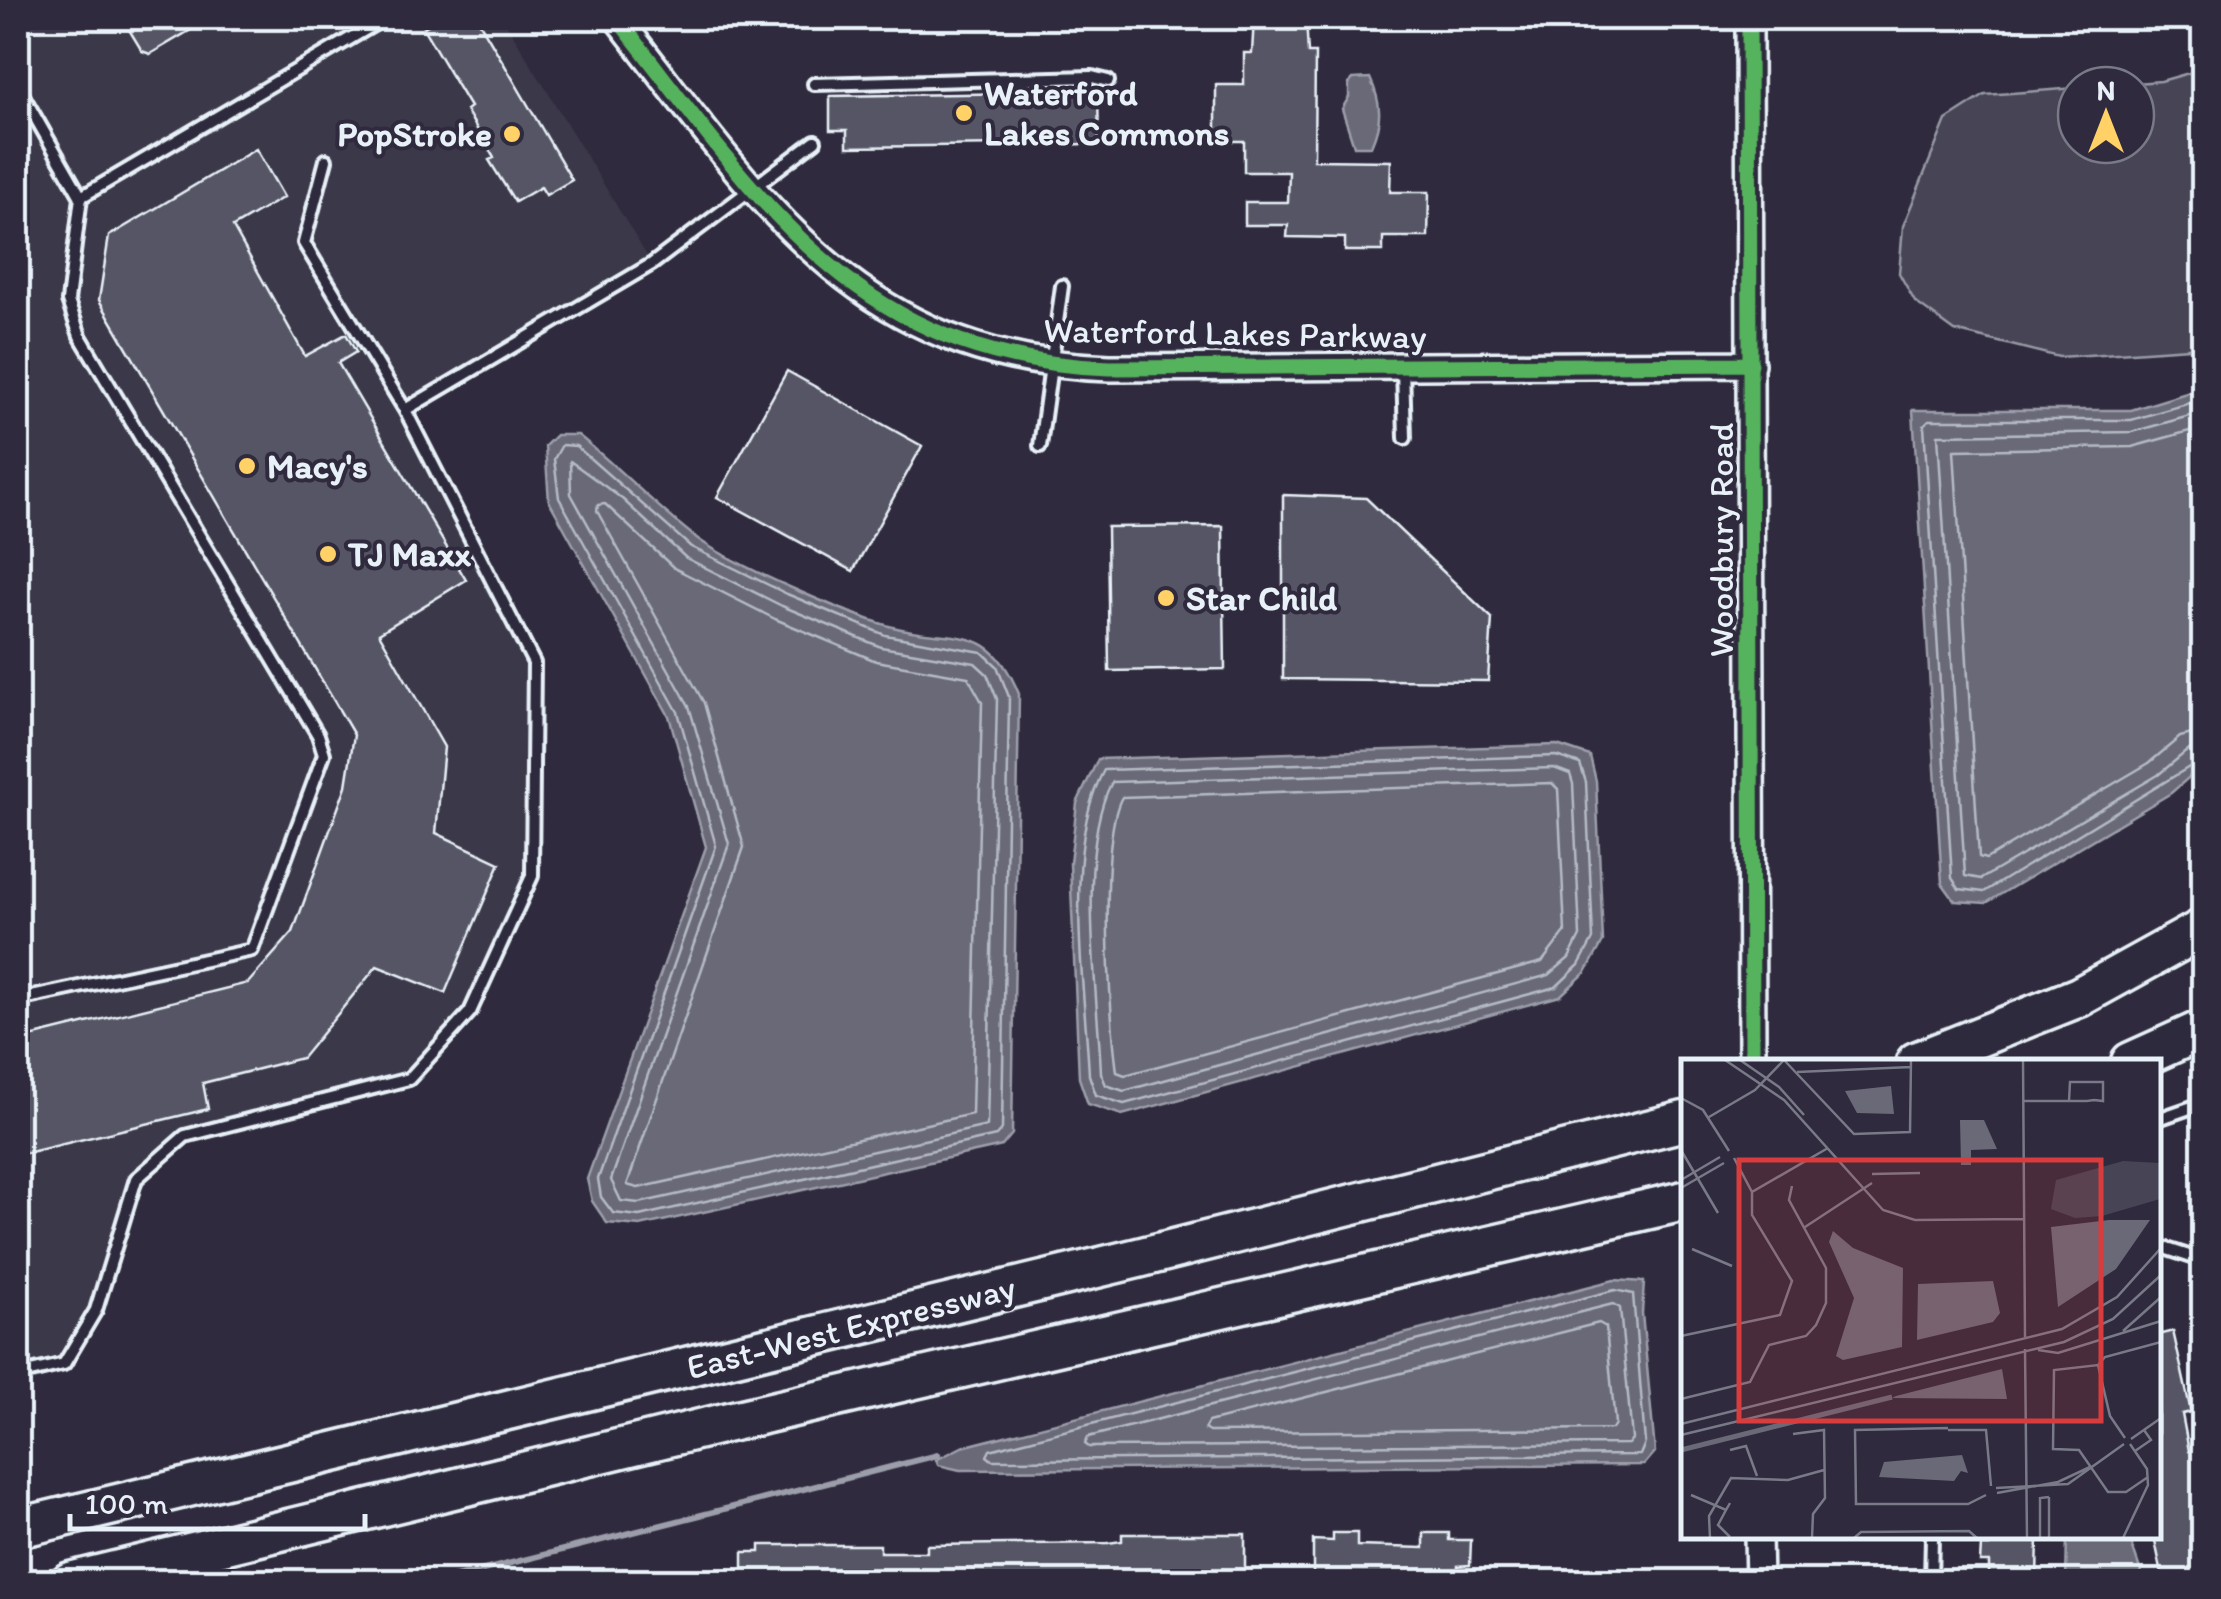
<svg xmlns="http://www.w3.org/2000/svg" width="2221" height="1599" font-family="Itim,sans-serif">
	<style>
		.built { fill: #3b3749 }
		.green { fill: #464455; stroke: #979aa6; stroke-width: 2.5 }
		.water { fill: #696978; stroke: #9c9fab; stroke-width: 2.5 }
		.lines { fill: none; stroke-linecap: round; stroke-linejoin: round }
		.shore { stroke: #b5bbc5; stroke-width: 2.5 }
		.stream { stroke: #9c9fab; stroke-width: 6 }
		.building { fill: #575565; stroke: #e8f1f8; stroke-width: 2.5 }
		.service-casing { stroke: #e8f1f8; stroke-width: 18 }
		.tertiary-casing { stroke: #e8f1f8; stroke-width: 32 }
		.motorway-casing { stroke: #e8f1f8; stroke-width: 45 }
		.service { stroke: #2f2a3d; stroke-width: 10 }
		.tertiary { stroke: #2f2a3d; stroke-width: 25 }
		.motorway { stroke: #2f2a3d; stroke-width: 38 }
		.cycleway-casing { stroke: #2f2a3d; stroke-width: 21 }
		.cycleway { stroke: #56b35d; stroke-width: 15 }
		.poi-dot { fill: #ffd166; stroke: #2f2a3d; stroke-width: 4 }
		.labels { text-anchor: middle; stroke-width: 8; stroke-linejoin: round; paint-order: stroke }
		.poi-label { font-size: 35px; font-weight: bold; fill: #e8f1f8; stroke: #2f2a3d; text-anchor: start }
		.street-label { font-size: 35px; fill: #e8f1f8; stroke: #2f2a3d }
		.inset-river { fill: none; stroke: #696978; stroke-width: 5 }
		.inset-road { fill: none; stroke: #797a88; stroke-width: 2.5 }
		.view { fill: #d83c3d; fill-opacity: 0.15; stroke: #d83c3d; stroke-width: 5 }
		.inset-edge { fill: none; stroke: #e8f1f8; stroke-width: 5 }
	</style>
	<rect width="100%" height="100%" fill="#2f2a3d"/>
	<filter id="ink" filterUnits="userSpaceOnUse"><feTurbulence type="fractalNoise" baseFrequency=".01" numOctaves="2"/><feDisplacementMap in="SourceGraphic" scale="20" xChannelSelector="R" yChannelSelector="G"/><feConvolveMatrix kernelMatrix="1 2 1 2 8 2 1 2 1" color-interpolation-filters="sRGB"/></filter>
	<g filter="url(#ink)">
		<path class="built" d="M18,18H503L652,264L405,410L534,663L532,876L470,1012L409,1079L185,1136L136,1179L96,1310L64,1364L18,1375Z"/>
		<path class="green" d="M2203,69V347L2059,357L1955,331L1915,302L1899,273L1903,226L1946,120L1985,95L2076,88V145H2136V85H2109L2161,81Z"/>
		<path class="water" d="M1370,78C1382,104 1382,121 1371,146H1354L1342,109L1349,97V84L1353,79Z
			M2203,388V765L2171,793L1986,903L1955,901L1942,883L1913,410H2131Z
			M556,435H578C618,467 654,505 694,536C728,563 845,613 889,626C955,645 988,618 1019,694L1012,1134L1002,1146L640,1226L607,1223L592,1201L587,1179L706,847L669,716L549,501L545,446Z
			M1557,745L1590,756L1596,781L1603,942L1586,972L1560,996L1122,1115L1088,1104L1079,1078L1070,863L1077,803L1098,759Z
			M1614,1280L1644,1282L1642,1313L1655,1452L1644,1465L960,1470L938,1465L936,1460L962,1447Z
			M2067,1536L2129,1537L2144,1581H2066Z"/>
		<g class="lines">
			<path class="shore" d="M2204,399L2131,420H1929L1924,425L1952,878L1959,889L1984,892L2204,758
				M2204,412L2132,432L1938,435L1965,876L1981,879L2158,775L2188,750L2204,746
				M2204,427L2132,447L1954,450L1979,857L1986,859L2149,763L2180,737L2204,731
				M562,445L576,446L691,547L787,594L885,635L982,652L997,666L1009,697L1002,1129L996,1136L639,1216L613,1213L601,1197L598,1179L716,846L678,712L559,498L554,459Z
				M570,461L621,498L686,558L782,606L881,647L975,663L987,674L997,699L987,1126L639,1203L621,1201L611,1180L729,844L689,706L571,494Z
				M605,504L674,568L775,619L876,661L968,677L982,702L972,1114L638,1188L627,1185L744,847L704,703L597,511L598,505Z
				M1556,756L1580,764L1586,782L1593,939L1579,965L1556,987L1124,1104L1096,1095L1089,1075C1085,989 1062,845 1104,770Z
				M1554,768L1570,774L1573,784L1580,936L1569,958L1549,975L1124,1091L1106,1085L1101,1073C1098,996 1076,847 1112,782Z
				M1552,783L1558,789L1565,932L1542,962L1125,1075L1117,1072C1110,1019 1098,839 1122,797Z
				M1615,1290L1633,1294L1645,1443L1640,1455L992,1460L987,1456L990,1450L1025,1441Z
				M1613,1304L1620,1308L1632,1439L1628,1444L1089,1447L1085,1444L1088,1437Z
				M1599,1323L1606,1327L1615,1424L1612,1429L1209,1432L1204,1429L1208,1422Z"/>
			<path class="stream" d="M436,1582L938,1455"/>
		</g>
		<path class="building" d="M122,18H211L150,54L142,51Z
			M439,18H477L572,180L546,195L541,187L515,202L489,160L494,158L466,110L470,107L423,28Z
			M1254,18H1306L1308,53H1315L1314,160L1391,161L1390,192H1429L1428,237H1383V251H1345V238L1287,237L1288,225H1245V202H1288L1289,172H1244V141H1216V85H1244V53H1252Z
			M1098,92L1099,144L847,147V130H830V96Z
			M256,149L284,197L233,227L305,356L346,334L356,352L338,363L466,580L379,633L444,747L436,833L500,863L445,993L377,966L302,1058L203,1083L208,1109L18,1155V1040L248,983L293,932L346,786L354,735L99,300L109,236Z
			M787,371L922,446L853,571L717,497Z
			M1283,495L1366,498L1492,618L1488,681L1283,679Z
			M1223,526L1225,669L1109,671L1107,527Z
			M2173,1331L2191,1412L2182,1414L2189,1451L2199,1449L2204,1468V1576L2177,1582L2163,1579L2154,1536H2158V1335Z
			M1333,1533H1357V1546L1424,1548V1533H1449V1540H1471L1470,1565L1458,1566V1582H1313V1540L1333,1541Z
			M1122,1534H1245V1582H743V1552H760V1545H880V1552H927V1545L1108,1543L1122,1541Z
			M1989,1536H2038L2037,1578L1989,1577V1562H1980L1981,1546H1989Z"/>
		<g class="lines">
			<defs>
				<path id="service" d="M814,84L1092,77L1108,81
					M18,87L81,197
					M1403,368L1405,438
					M405,410L652,264L815,141
					M1040,446L1062,286
					M18,1000L252,950L324,754L318,735L80,336L68,301L81,197L385,18
					M2158,1119L2204,1103
					M2158,1246L2204,1261
					M18,1375L64,1364L96,1310L136,1179L185,1136L409,1079L470,1012L532,876L534,663L405,410L304,243L326,160
					M1931,1582L1932,1536"/>
				<path id="tertiary" d="M617,18C759,198 854,360 1110,368L1751,364
					M1749,18L1752,1062
					M1758,1536L1759,1582"/>
				<path id="motorway" d="M1916,1062L2079,997L2204,928
					M2131,1062L2204,1029
					M18,1528L1138,1258L1684,1121
					M70,1582L733,1421L1684,1201"/>
			</defs>
			<use href="#service" class="service-casing"/>
			<use href="#tertiary" class="tertiary-casing"/>
			<use href="#motorway" class="motorway-casing"/>
			<use href="#service" class="service"/>
			<use href="#tertiary" class="tertiary"/>
			<use href="#motorway" class="motorway"/>
			<defs>
				<path id="cycleway" d="M617,18C759,198 854,360 1110,368L1751,364
					M1749,18L1752,1062"/>
			</defs>
			<use href="#cycleway" class="cycleway-casing"/>
			<use href="#cycleway" class="cycleway"/>
		</g>
	</g>
	<g class="poi-dot">
		<circle cx="964" cy="113" r="10"/>
		<circle cx="512" cy="134" r="10"/>
		<circle cx="247" cy="466" r="10"/>
		<circle cx="328" cy="554" r="10"/>
		<circle cx="1166" cy="598" r="10"/>
	</g>
	<g class="labels">
		<g class="poi-label">
			<text x="984" y="105">Waterford<tspan x="984" dy="40">Lakes Commons</tspan></text>
			<text x="492" y="146" text-anchor="end">PopStroke</text>
			<text x="267" y="478">Macy's</text>
			<text x="348" y="566">TJ Maxx</text>
			<text x="1186" y="610">Star Child</text>
		</g>
		<g class="street-label">
			<text transform="translate(1235 333) rotate(1)" y="12">Waterford Lakes Parkway</text>
			<text transform="translate(1721 540) rotate(-90)" y="12">Woodbury Road</text>
			<text transform="translate(851 1327) rotate(-14)" y="12">East-West Expressway</text>
		</g>
	</g>
	<g transform="translate(1681 1059)">
		<rect width="480" height="480" fill="#2f2a3d"/>
		<path d="M442,102L480,104L479,140L421,157L394,159L370,150L375,121Z" fill="#464455"/>
		<path d="M210,27L213,55L176,54L164,32ZM303,61L316,90L290,91V106H280L279,61ZM428,161H469L435,210L377,248L370,168ZM152,172L172,189L222,209L221,288L162,301L155,297L173,239L148,183ZM312,222L319,254L312,263L236,281L237,225ZM321,310L326,340L211,339L215,337ZM281,396L287,414L280,412L273,422L198,418L203,403Z" fill="#696978"/>
		<path class="inset-river" d="M0,391L211,338"/>
		<path class="inset-road" d="M44,1L103,41L202,151L234,161L343,160M59,1L98,28L123,56M103,1L173,75L229,73L230,1M342,1L344,278M116,13L230,8M0,39L22,51L48,92M343,42H406L413,41L422,42V23H389L388,42M28,58L74,31L103,1M0,91L37,154M53,99L71,133M191,115L239,114M0,121L39,98M0,129L43,104M124,168L191,124M11,190L51,207M442,272L480,238M0,277L99,256L111,222L71,156V133L147,89M344,290L346,479M357,291L377,294L480,262M417,306L424,298L480,283M0,340L69,323L88,286L125,277L135,266L145,244V209L108,141L111,127M0,365L381,270L436,238L480,189M267,369L174,371L175,445H287L305,436M267,371H305L310,427M112,375L143,371L144,439L132,455L131,479M0,376L383,283L432,260L480,216M444,379L429,357L417,306L373,311L372,390L398,391L427,433H445L467,418M450,380L480,359M49,391L65,387L76,417M454,392L470,381L463,371M315,429L387,425L443,385M316,434L377,423L409,408M10,436L45,451L49,444M368,438V479M45,451L37,466L49,478M29,479L28,457L50,419L107,421L143,411M173,479L180,473L288,472L296,479M359,479V439L368,438M442,479L467,426L466,410L449,385"/>
		<path class="view" d="M58,101H420V362H58Z"/>
		<rect width="480" height="480" class="inset-edge"/>
	</g>
	<rect width="2221" height="1599" fill="none" stroke="#2f2a3d" stroke-width="60"/>
	<rect x="30" y="30" width="2161" height="1539" fill="none" stroke="#e8f1f8" stroke-width="4" filter="url(#ink)"/>
	<g transform="translate(2106 115)"><circle r="48" fill="#2f2a3d" stroke="#797a88" stroke-width="2.5"/>
	<path d="M0-8L18 38L0 25L-18 38Z" fill="#ffd166"/>
	<text y="-15" font-size="28" font-weight="bold" text-anchor="middle" fill="#e8f1f8">N</text>
	</g>
	<path d="M70 1514v15h295v-15" fill="none" stroke="#e8f1f8" stroke-width="5"/>
	<text x="85" y="1514" font-size="30" fill="#e8f1f8" stroke="#2f2a3d" stroke-width="8" paint-order="stroke">100 m</text>
</svg>
